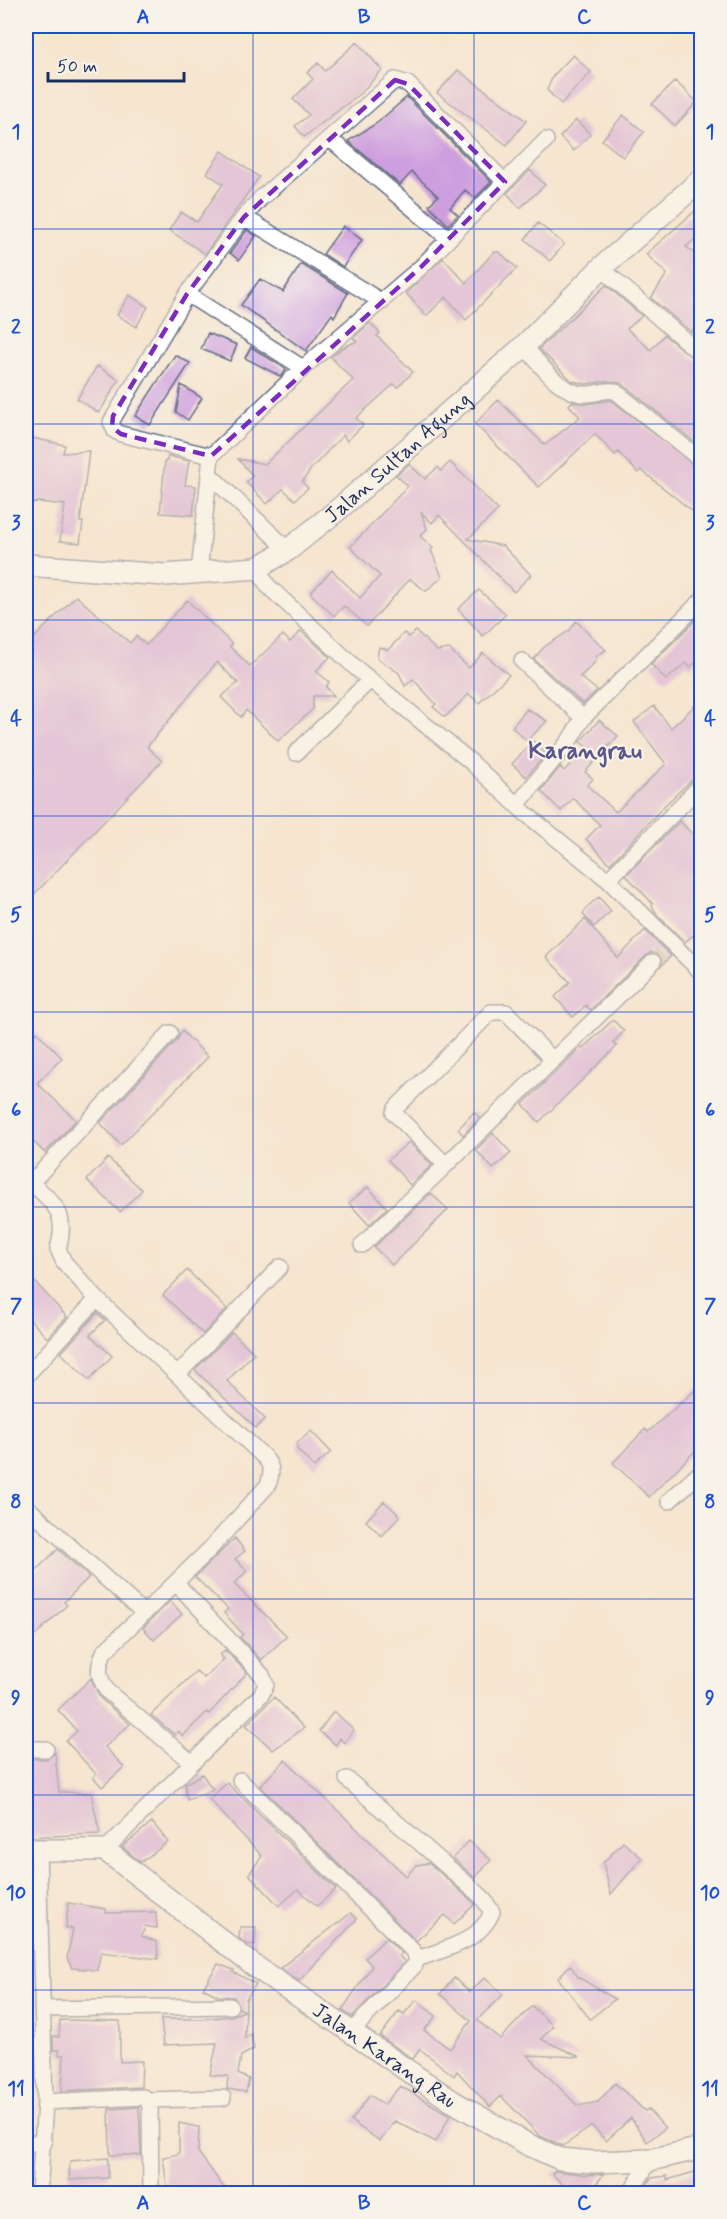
<svg xmlns="http://www.w3.org/2000/svg" width="727" height="2219" font-family="Mynerve,sans-serif">
	<style>
		.building { fill: #ce9fde }
		.lines { fill: none; stroke-linecap: round; stroke-linejoin: round }
		.street-tunnel { stroke: #c9c1b8; stroke-width: 15; stroke-dasharray: 15 8; stroke-linecap: butt }
		.street-casing { stroke: #676f86; stroke-width: 18 }
		.secondary-casing { stroke: #676f86; stroke-width: 24 }
		.street { stroke: #fff; stroke-width: 15 }
		.secondary { stroke: #fff; stroke-width: 21 }
		.marked { fill: none; stroke: #7b2cbf; stroke-width: 4.5; stroke-dasharray: 12 8; stroke-linejoin: round }
		.grid { fill: none; stroke: #1d4ed8; stroke-width: 1.5; stroke-opacity: 0.55 }
		.labels { text-anchor: middle; stroke-width: 4.5; stroke-linejoin: round; paint-order: stroke }
		.street-label { font-size: 21px; fill: #1b2f5e; stroke: #f7f3e8 }
		.quarter-label { font-size: 24px; font-weight: bold; fill: #5a568b; stroke: #f7f3e8 }
		.neatline { fill: none; stroke: #1d4ed8; stroke-width: 2 }
		.grid-label { font-size: 20px; text-anchor: middle; font-weight: bold; fill: #1d4ed8 }
	</style>
	<rect width="100%" height="100%" fill="#f7f3e8"/>
	<filter id="ink" filterUnits="userSpaceOnUse"><feTurbulence type="fractalNoise" baseFrequency=".0167" numOctaves="2"/><feDisplacementMap in="SourceGraphic" scale="12" xChannelSelector="R" yChannelSelector="G"/><feConvolveMatrix kernelMatrix="1 2 1 2 8 2 1 2 1" color-interpolation-filters="sRGB"/></filter>
	<filter id="wash" filterUnits="userSpaceOnUse"><feTurbulence type="fractalNoise" baseFrequency=".008" numOctaves="4" result="noise"/><feDisplacementMap in="SourceGraphic" scale="24" xChannelSelector="R" yChannelSelector="G"/><feGaussianBlur stdDeviation="1.35" result="paint"/><feColorMatrix in="noise" values="0 0 0 0 0 0 0 0 0 0 0 0 0 0 0 0 0 1.4 0 .05"/><feComposite in="paint" operator="in"/></filter>
	<g filter="url(#wash)">
		<rect width="100%" height="100%" fill="#f5e5cf"/>
		<g id="blocks">
			<path class="building" d="M357,42L382,70L362,92L304,137L295,126L309,115L293,99L313,79L307,73L318,63L325,71Z
				M573,55L591,72L561,104L547,90L553,76Z
				M458,70L526,121L507,145L437,93Z
				M675,81L697,102L675,126L652,104Z
				M407,97L491,182L475,198L465,190L450,208L458,215L448,225L429,205L438,196L412,172L400,185L348,141L377,123Z
				M623,115L644,132L623,157L602,140Z
				M576,120L590,134L574,151L560,137Z
				M222,151L259,177L205,254L169,230L181,212L197,222L223,184L207,173Z
				M530,170L545,185L520,208L507,193Z
				M702,205V233L686,247L702,258V316L691,332L651,298L667,274L646,254Z
				M538,223L564,244L550,261L525,239Z
				M343,226L362,240L343,267L323,254Z
				M247,230L256,236L239,260L230,253Z
				M494,252H499L517,268L466,320L446,297L426,316L406,293L443,258L466,283Z
				M301,264L348,293L334,317L332,314L306,351L241,305L260,279L283,292Z
				M606,285L642,316L627,329L651,350L664,335L702,365V448L621,383L607,381L586,384L572,381L539,349Z
				M129,295L148,307L136,327L117,315Z
				M370,323L380,333L377,336L413,372L398,387L394,384L356,418L363,425L347,441L343,435L311,469L302,482L308,488L295,500L283,489L267,504L246,482L253,476L238,459L265,464L353,380L331,357L342,348L357,341L353,338Z
				M208,333L237,345L230,361L201,349Z
				M251,347L286,369L284,373L280,376L245,358Z
				M175,355L190,363L150,425L135,416Z
				M97,366L119,380L99,413L77,399Z
				M181,385L202,398L188,420L176,412Z
				M498,400L545,445L580,417L569,405L572,402L587,404L611,400L702,471V498L692,511L641,470L638,473L618,452L615,455L595,434L539,487L475,424Z
				M32,438L65,445L63,453L89,451L80,522H83L80,543L60,541L65,505L39,502L26,504V468Z
				M168,456L189,461L185,485L196,486L193,515L160,513L165,461H167Z
				M450,462L498,510L468,539L503,546L531,575L514,592L439,515L432,523L421,512L427,529L420,536L433,548L431,550L442,577L426,591L410,579L367,626L344,606L334,616L310,593L332,570L360,598L380,576L350,547L408,486L396,475L409,464L425,479L438,467L441,471Z
				M479,590L506,614L483,636L458,609Z
				M76,596L130,643L136,636L146,645L187,600L232,644L230,647L250,666L283,635L290,642L301,631L330,657L316,671L329,682L326,687L334,696H313V709L278,741L246,710L241,717L221,697L238,683L217,662L147,747L162,761L26,903V646Z
				M702,614V657L690,667L686,663L666,680L651,664Z
				M576,621L606,650L597,655L595,662L580,677L597,690L583,704L534,659L543,648L570,630Z
				M416,631L437,651L449,649L469,668L483,653L509,675L479,703L469,694L445,717L433,707L436,704L413,679L405,686L399,673L377,658L379,647L388,650L404,633L409,637Z
				M702,699V775L695,777L665,805L610,864L586,839L600,825L573,798L561,811L541,791L560,767L564,771L587,747L580,742L599,720L618,736L585,772L593,779L587,785L616,812L666,764L634,722L654,706L671,728Z
				M527,709L547,721L527,741L512,727Z
				M533,741L546,754L526,777L512,764Z
				M680,821L702,845V891L695,893L702,903V941L692,936L685,942L658,916L652,906L653,904L626,875Z
				M599,897L611,911L594,927L583,914L588,906Z
				M585,919L618,958L645,930L671,956L661,966L660,955L651,952L647,955L590,1010L586,1005L573,1017L555,997L570,982L546,957Z
				M613,1020L624,1031L613,1043L617,1046L539,1122L523,1104L581,1047L582,1049Z
				M182,1031L208,1057L121,1145L100,1123L177,1040Z
				M37,1032L62,1058L37,1083L76,1120L45,1153L26,1135V1044Z
				M474,1112L480,1118L463,1135L458,1129Z
				M493,1133L511,1153L493,1169L476,1150Z
				M409,1142L432,1165L410,1185L388,1160Z
				M108,1158L142,1190L120,1212L87,1180Z
				M368,1187L387,1208L369,1225L349,1203Z
				M431,1193L448,1210L392,1265L374,1247Z
				M187,1270L227,1309L203,1334L163,1295Z
				M26,1272L67,1317L47,1338L26,1315Z
				M97,1313L105,1320L90,1335L112,1356L89,1380L61,1353Z
				M232,1332L254,1353L227,1381L265,1419L256,1428L195,1370Z
				M702,1384V1444L649,1497L613,1463L645,1429L648,1432Z
				M311,1431L331,1452L314,1467L297,1449V1443Z
				M384,1501L400,1516L382,1536L366,1521Z
				M235,1538L245,1551L235,1559L247,1571L234,1584L287,1636L261,1660L240,1637L243,1634L224,1613L228,1609L195,1577Z
				M58,1549L89,1577L64,1602L67,1605L26,1644V1580Z
				M170,1601L182,1614L154,1640L143,1628Z
				M225,1650L247,1673L209,1714L207,1712L183,1736L178,1731L175,1735L151,1715L196,1671L204,1678L224,1659L220,1655Z
				M91,1678L100,1698L130,1724L105,1747L124,1767L102,1787L93,1777L96,1774L66,1741L77,1731L58,1710Z
				M274,1697L304,1728L273,1750L246,1725Z
				M334,1711L354,1730L344,1743L340,1738L336,1745L319,1731Z
				M55,1753L59,1792L91,1793L100,1834L26,1837V1759H47Z
				M285,1760L406,1876L417,1865L429,1863L475,1904L454,1924L445,1915L416,1941L260,1786Z
				M202,1774L213,1790L187,1800L185,1784Z
				M227,1783L336,1889L317,1906L298,1889L279,1906L249,1874L262,1856L209,1799Z
				M152,1822L168,1842L141,1862L122,1847Z
				M469,1841L491,1860L475,1878L453,1858Z
				M623,1842L642,1858L611,1894L603,1863Z
				M68,1903L106,1909V1913L156,1912L157,1928L145,1926L142,1936L157,1942L158,1959L101,1952L97,1970L72,1968L67,1958L73,1929L66,1928Z
				M351,1913L357,1919L299,1981L280,1968Z
				M240,1927H256L255,1945L246,1944L239,1938Z
				M386,1938L402,1953L399,1956L405,1962L352,2017L342,2010L372,1966L365,1958Z
				M218,1964L234,1970L233,1972L256,1984L246,1999L245,2038L251,2034L254,2049L241,2056L238,2074L249,2079L246,2092L227,2089L228,2076L210,2075L217,2043L164,2045L161,2019H201L231,2016L245,2011L239,2008L234,1997L218,1996L203,1988Z
				M570,1965L578,1977L615,1999L590,2019L558,1978Z
				M485,1977L503,1995L477,2020L500,2039L532,2006L553,2026L541,2039L580,2057L527,2055L578,2106L598,2102L615,2083L645,2111L648,2109L665,2128L647,2142L631,2118L606,2141L592,2126L563,2146L540,2136L501,2096L490,2107L457,2071L454,2076L420,2049L413,2059L380,2036L399,2011L404,2014L416,2000L436,2016L424,2030L450,2049L471,2021L440,1994L454,1978L470,1992Z
				M60,2020L120,2021V2062L142,2061L141,2087L62,2091L64,2055H59V2050H53V2036L59,2037Z
				M400,2086L450,2115L436,2142L395,2121L380,2141L351,2121L370,2095L384,2105Z
				M139,2107L141,2155H110L109,2109Z
				M179,2123L199,2127L198,2152L228,2193H168L163,2157L179,2154Z
				M108,2158V2178L69,2180L70,2161Z
				M555,2171L588,2175L604,2174L589,2193H572L552,2174Z
				M698,2171L702,2193H642L651,2178L667,2176V2180Z"/>
		</g>
	</g>
	<g filter="url(#ink)">
		<use href="#blocks" fill-opacity="0" stroke="#676f86" stroke-width="1.5"/>
		<g class="lines">
			<path class="street-tunnel" d="M653,962L662,953"/>
			<defs>
				<path id="street" d="M330,139L448,238
					M244,217L382,302
					M601,268L702,355
					M187,294L303,368
					M524,346C540,363 560,395 586,394C597,394 604,389 615,391L702,461
					M211,456L121,434L115,431L111,422L187,294L244,217L260,199L395,80L408,84L505,182
					M209,474L288,550
					M257,568L268,586L357,669L471,762L525,813L608,880L702,973
					M199,573L211,456L303,368L421,267L546,140
					M522,661L583,718
					M296,753L370,680
					M517,805L569,741L583,718L702,600
					M608,880L702,784
					M552,1059L506,1012H491L396,1108L394,1113L446,1165L653,962
					M26,1178C53,1203 69,1211 58,1249L64,1262L97,1299L264,1457C273,1467 272,1473 268,1485L210,1549L104,1652C97,1669 98,1676 107,1691L192,1763L105,1850
					M31,1183L170,1033
					M362,1245L446,1165
					M179,1373L280,1267
					M26,1376L97,1299
					M669,1501L702,1471
					M30,1510L144,1613
					M176,1583L262,1675L266,1685L261,1695L192,1763
					M26,1749H46
					M347,1779L482,1897L492,1912C480,1942 444,1949 417,1959
					M240,1780L413,1951L417,1959L415,1965L351,2032
					M38,1850L45,2102L39,2194
					M42,2009L230,2006
					M148,2100L150,2107L151,2194
					M45,2102L143,2097L148,2100L223,2098
					M26,2143H44
					M630,2194L650,2160"/>
				<g id="secondary">
					<path id="s1" d="M26,565L165,575L257,568L288,550L340,508L524,346L601,268L702,179"/>
					<path id="s2" d="M26,1850H105L253,1965L452,2101L527,2144L560,2159L593,2162L650,2160L702,2148"/>
				</g>
			</defs>
			<use href="#street" class="street-casing"/>
			<use href="#secondary" class="secondary-casing"/>
			<use href="#street" class="street"/>
			<use href="#secondary" class="secondary"/>
		</g>
	</g>
	<path d="M0 0H727V2219H0ZM395,80L408,84L505,182L421,267L211,456L121,434L112,427L113,416L187,294L244,217Z" fill="#f5e5cf" fill-opacity=".55" fill-rule="evenodd"/>
	<path class="marked" d="M395,80L408,84L505,182L421,267L211,456L121,434L112,427L113,416L187,294L244,217Z"/>
	<path class="grid" d="M253,26V2194M474,26V2194M26,229H702M26,424H702M26,620H702M26,816H702M26,1012H702M26,1207H702M26,1403H702M26,1599H702M26,1795H702M26,1990H702"/>
	<g class="labels">
		<g class="street-label">
			<text dy="7" stroke="none"><textPath href="#s1" startOffset="411">Jalan Sultan Agung</textPath></text>
			<text dy="7" stroke="none"><textPath href="#s2" startOffset="426">Jalan Karang Rau</textPath></text>
		</g>
		<g class="quarter-label">
			<text x="585" y="758">Karangrau</text>
		</g>
	</g>
	<rect width="727" height="2219" fill="none" stroke="#f7f3e8" stroke-width="66"/>
	<path d="M48 72v9h136v-9" fill="none" stroke="#1b2f5e" stroke-width="3"/>
	<text x="57" y="72" font-size="18" fill="#1b2f5e" stroke="#f7f3e8" stroke-width="4.5" paint-order="stroke">50 m</text>
	<rect x="33" y="33" width="661" height="2153" class="neatline"/>
	<g class="grid-label">
		<text x="143" y="23">A</text>
		<text x="364" y="23">B</text>
		<text x="584" y="23">C</text>
		<text x="16" y="138">1</text>
		<text x="710" y="138">1</text>
		<text x="16" y="333">2</text>
		<text x="710" y="333">2</text>
		<text x="16" y="529">3</text>
		<text x="710" y="529">3</text>
		<text x="16" y="725">4</text>
		<text x="710" y="725">4</text>
		<text x="16" y="921">5</text>
		<text x="710" y="921">5</text>
		<text x="16" y="1116">6</text>
		<text x="710" y="1116">6</text>
		<text x="16" y="1312">7</text>
		<text x="710" y="1312">7</text>
		<text x="16" y="1508">8</text>
		<text x="710" y="1508">8</text>
		<text x="16" y="1704">9</text>
		<text x="710" y="1704">9</text>
		<text x="16" y="1899">10</text>
		<text x="710" y="1899">10</text>
		<text x="16" y="2095">11</text>
		<text x="710" y="2095">11</text>
		<text x="143" y="2209">A</text>
		<text x="364" y="2209">B</text>
		<text x="584" y="2209">C</text>
	</g>
</svg>
